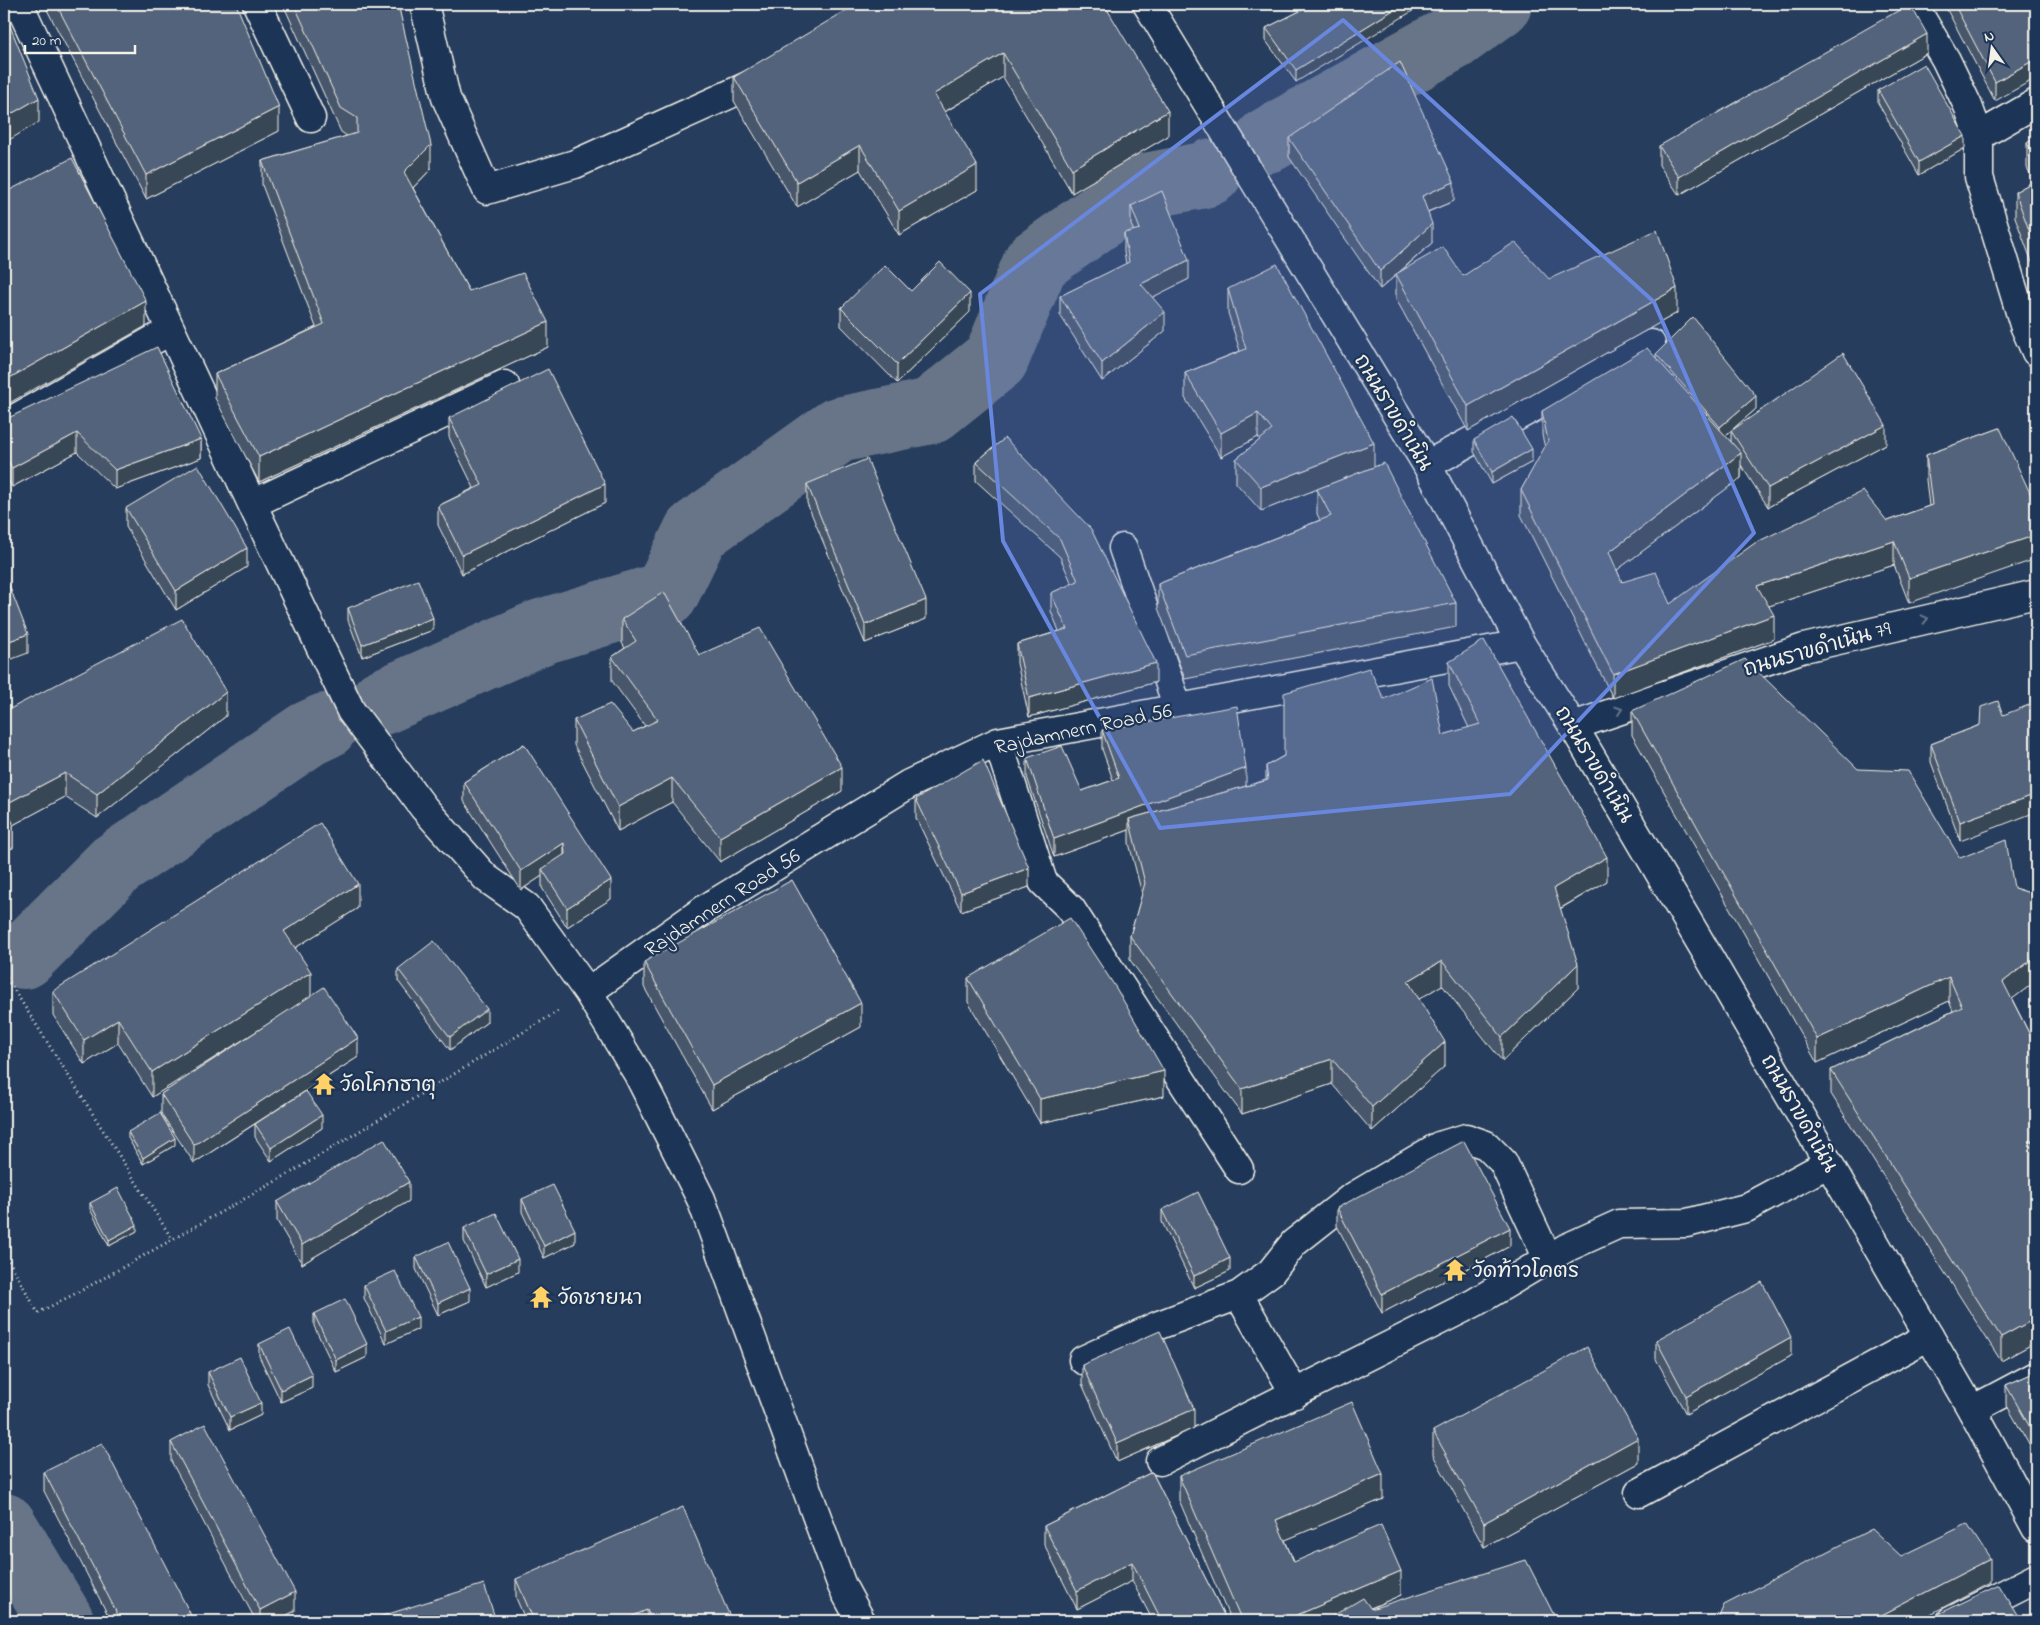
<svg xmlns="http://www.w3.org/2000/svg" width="2040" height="1625" font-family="'Indie Flower','Playpen Sans Thai',sans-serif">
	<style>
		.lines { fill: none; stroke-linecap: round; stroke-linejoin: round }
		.river { stroke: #677588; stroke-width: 66 }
		.minor-casing { stroke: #f4f1e8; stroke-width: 31 }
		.major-casing { stroke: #f4f1e8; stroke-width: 31 }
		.path { stroke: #f4f1e8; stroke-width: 3; stroke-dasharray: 1 4; stroke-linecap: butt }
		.minor { stroke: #1d3557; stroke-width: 28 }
		.major { stroke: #1d3557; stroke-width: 28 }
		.wall { fill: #47566a; stroke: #f4f1e8; fill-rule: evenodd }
		.shaded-wall { fill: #394656; stroke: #f4f1e8 }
		.building { fill: #52647b; stroke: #f4f1e8 }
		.oneway { stroke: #68778a }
		.marked { fill: #6887de; fill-opacity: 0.2; stroke: #6887de; stroke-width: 4; stroke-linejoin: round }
		.labels { text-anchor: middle; stroke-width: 4.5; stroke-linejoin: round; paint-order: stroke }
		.street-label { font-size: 21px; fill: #f4f1e8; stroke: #1d3557 }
		.poi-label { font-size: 21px; fill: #f4f1e8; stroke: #1d3557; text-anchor: start }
	</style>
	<rect width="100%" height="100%" fill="#263d5d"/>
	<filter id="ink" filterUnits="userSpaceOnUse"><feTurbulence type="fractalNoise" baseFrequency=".02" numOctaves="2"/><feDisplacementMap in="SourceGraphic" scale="10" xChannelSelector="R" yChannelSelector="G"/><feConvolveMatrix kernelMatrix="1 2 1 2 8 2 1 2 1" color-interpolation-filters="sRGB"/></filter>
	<g filter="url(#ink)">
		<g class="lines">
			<path class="river" d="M1268,140L1452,38L1499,4
				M382,702L541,632L666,594L696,532L838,430L931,411L996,359L1036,262L1141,187L1204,175L1210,172
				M24,956L115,865L308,734L325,726
				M4,1526L61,1621"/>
			<defs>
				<path id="minor" d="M19,4L252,504L351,711L424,808L486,878L527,907L588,992L638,1074L701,1199L842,1586L861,1621
					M257,4L311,118
					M424,4L446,98L487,190L575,164L768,77
					M1913,4L1946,60L1968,106L1979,136V177L2024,325L2036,352
					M1979,136L2036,103
					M4,425L171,330
					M1427,465L1651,344
					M252,504L505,385
					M1123,548L1178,708
					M1573,726L1804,648L2036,594
					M998,742L1043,882L1071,909L1239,1169
					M588,992L705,909L909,784L998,742L1521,644
					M1239,1295L1295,1394
					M1083,1360L1159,1325L1239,1295L1271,1272L1294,1243L1351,1198L1439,1146L1466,1138L1486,1145L1503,1162L1548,1259
					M1972,1410L2036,1376
					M1160,1461L1474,1303L1566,1248L1619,1224L1687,1223L1746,1208L1829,1163
					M1639,1493L1929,1336
					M1951,1621L2036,1578"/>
				<path id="major" d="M1147,4L1427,465L1521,644L1573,726L1706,952L1972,1410L2036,1528"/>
			</defs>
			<use href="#minor" class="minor-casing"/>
			<use href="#major" class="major-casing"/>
			<path class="path" d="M4,974L172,1239
				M4,1252L38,1313L86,1288L292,1172L560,1010"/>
			<use href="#minor" class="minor"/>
			<use href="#major" class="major"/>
		</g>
		<path class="wall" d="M44,4H236L279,131L146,199Z
			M283,4H398L431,169L413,188L469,291L548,347L259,482L215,398V374L316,327L262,185V161L347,136L341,132Z
			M1104,4L1168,136L1072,193L1003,77L945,112L977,190L899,235L860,170L797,207L734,101V77Z
			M1314,4L1296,82L1266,41V28Z
			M1944,4H2036L1995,101Z
			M1927,53L1679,195L1659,165V146Z
			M1878,90L1965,148L1919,175L1878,103Z
			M2036,137V273L2015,217V192L2034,181L2027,168V143Z
			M1289,138L1454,201L1428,212L1432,243L1399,273L1463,276L1549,279L1677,313L1468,431L1396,299V275L1380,289L1289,157Z
			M1131,206L1189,279L1152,297L1165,331L1102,381L1060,315V296L1126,264L1124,252V233L1134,231L1131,225Z
			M1228,289L1374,466L1456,603V627L1185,679L1158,608V584L1320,520L1317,514V489L1261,511L1236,483V459L1260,440L1258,437L1221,457L1185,398V373L1240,351L1228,313Z
			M911,291L970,312L897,383L841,326V308Z
			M1656,354L1756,409L1733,429L1886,444L1768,507L1741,465V478L1617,570L1622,582L1670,604L1887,521L1929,506L1926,480V455L2000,428L1909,603L1894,565L1769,606L1774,639L1613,698L1521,515V490L1545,448L1542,435V411L1656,358ZM1731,431V442L1725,436Z
			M449,418L605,503L462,574L438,525V506L474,488L449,437Z
			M4,420L201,439V458L115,489L77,452L12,487L4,472Z
			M1005,438L1156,682L1029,717L1017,663V644L1059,631L1051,611V593L1072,584L1060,557L976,481V462Z
			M1474,440L1532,462L1492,484L1474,452Z
			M807,484L926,619L865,643L807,503Z
			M126,508L247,567L176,610L126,527Z
			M348,608L433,630L362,657L348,620Z
			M622,619L699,655L842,791L720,862L672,802L618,831L574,745V720L633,732L645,726L612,681V657L625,648L622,643Z
			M1449,662L1607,881L1560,909L1578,988L1502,1061L1442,985L1419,999L1445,1066L1372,1131L1332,1084L1242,1114L1130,960V936L1142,894L1129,843V830L1054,857L1027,777V758L1082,791L1113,780L1102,749V730L1246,786L1266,780V766L1384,699L1443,735L1469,728L1449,686Z
			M1632,711L1858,769L1960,858L2014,888L2036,895V981L2012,999L2036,1047V1342L2001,1361L1831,1094V1070L1953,1011L1949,1001L1817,1063L1632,735Z
			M4,712L226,716L97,818L65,797L13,825V848L4,850Z
			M2003,715L2034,719L1960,841L1931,762V744L1980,725Z
			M524,744L611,899L567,927L542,888V876L521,890L464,801V782Z
			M916,799L1029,887L961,911L916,818Z
			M358,908L295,948L311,996L358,1057L306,1091L322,1128L271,1161L255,1137V1124L280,1108L194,1163L161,1113V1094L280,1016L152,1097L118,1043L84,1064L53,1015V991Z
			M644,962L861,1027L712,1109L644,987Z
			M398,969L487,1022L450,1050L398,981Z
			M968,978L1164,1096L1040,1123L968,1002Z
			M128,1132L175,1145L143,1164L128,1138Z
			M522,1199L575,1243L544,1258L522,1212Z
			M409,1201L302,1264L277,1221V1202Z
			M90,1203L137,1231L109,1246L90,1209Z
			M1337,1208L1510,1246L1382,1313L1337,1226Z
			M1162,1210L1230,1271L1194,1288L1162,1222Z
			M464,1228L518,1272L486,1287L464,1241Z
			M416,1257L470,1301L438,1315L416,1269Z
			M364,1285L418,1329L386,1344L364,1298Z
			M314,1314L367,1357L336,1372L314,1326Z
			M1656,1340L1791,1356L1686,1414L1656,1359Z
			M259,1344L312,1388L281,1402L259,1356Z
			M1082,1365L1194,1428L1117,1462L1082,1384Z
			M208,1372L261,1415L230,1430L208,1385Z
			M2036,1372V1457L2006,1404V1385Z
			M1433,1431L1638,1463L1484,1547L1433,1455Z
			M171,1442L295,1611L275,1621H256L171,1461Z
			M44,1472L194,1621H111L44,1491Z
			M1152,1472L1227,1621H1153L1132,1581L1077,1609L1044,1544V1526Z
			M1179,1476L1383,1499L1285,1540L1294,1562L1401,1595L1371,1608V1609L1557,1621H1231L1179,1500Z
			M516,1579L731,1621H526L516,1598Z"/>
		<path class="shaded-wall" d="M1403,4H1424L1296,82V70Z
			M1927,34V53L1679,195V177Z
			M1003,53V77L934,118V94Z
			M2036,59V78L1995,101V82Z
			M39,98V122L4,143V118Z
			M279,107V131L146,199V175Z
			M1168,111V136L1072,193V169Z
			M1965,136V148L1919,175V162Z
			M431,145V169L404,197V172Z
			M860,145V170L797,207V182Z
			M977,165V190L899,235V211Z
			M1454,182V201L1422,214V196Z
			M1432,224V243L1380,289V271Z
			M1189,260V279L1141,303V284Z
			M1677,288V313L1468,431V406Z
			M970,293V312L897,383V364Z
			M146,301V326L4,406V381Z
			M1165,312V331L1102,381V363Z
			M548,322V347L259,482V457Z
			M1756,396V409L1720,440V427Z
			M1258,413V437L1221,457V433Z
			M1886,425V444L1768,507V488Z
			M77,433V452L12,487V468Z
			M201,439V458L115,489V470Z
			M1374,443V467L1261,511V487Z
			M1532,449V462L1492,484V472Z
			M1741,453V478L1609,576V552Z
			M605,484V503L462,574V555Z
			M2036,535V559L1909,603V578Z
			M1894,541V565L1757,610V586Z
			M247,548V567L176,610V591Z
			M926,600V619L865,643V625Z
			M1774,615V639L1613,698V674Z
			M433,618V630L362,657V645Z
			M28,634V653L4,662V643Z
			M1156,663V682L1029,717V698Z
			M226,692V716L97,818V794Z
			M842,767V791L720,862V837Z
			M1246,768V786L1129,819V830L1054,857V839Z
			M65,773V797L13,825V848L4,850V805Z
			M672,778V802L618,831V807Z
			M2036,794V812L1960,841V822Z
			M564,843V862L542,869V876L521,890V871Z
			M1607,857V881L1554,912V888Z
			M1029,868V887L961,911V893Z
			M611,880V899L567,927V908Z
			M358,884V908L284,955V931Z
			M2036,956V981L2003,1006V982Z
			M1442,961V985L1408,1006V981Z
			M1578,964V988L1502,1061V1037Z
			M311,972V997L152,1097V1072Z
			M1949,977V1001L1817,1063V1039Z
			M861,1003V1027L712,1109V1085Z
			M487,1009V1022L450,1050V1037Z
			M118,1019V1043L84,1064V1040Z
			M358,1038V1057L194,1163V1145Z
			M1445,1042V1066L1372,1131V1107Z
			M1332,1059V1084L1242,1114V1089Z
			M1164,1071V1096L1040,1123V1099Z
			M322,1115V1128L271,1161V1148Z
			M175,1138V1145L143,1164V1158Z
			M2036,1139V1163L2031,1141Z
			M409,1182V1201L302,1264V1245Z
			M137,1225V1231L109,1246V1240Z
			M1510,1228V1246L1382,1313V1294Z
			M575,1230V1243L544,1258V1246Z
			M1230,1258V1271L1194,1288V1276Z
			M518,1259V1272L486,1287V1274Z
			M470,1288V1301L438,1315V1303Z
			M418,1317V1329L386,1344V1331Z
			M2036,1318V1342L2001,1361V1337Z
			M1791,1337V1356L1686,1414V1396Z
			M367,1344V1357L336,1372V1360Z
			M312,1375V1388L281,1402V1390Z
			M261,1403V1415L230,1430V1417Z
			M1194,1409V1428L1117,1462V1443Z
			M1638,1438V1463L1484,1547V1523Z
			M1383,1474V1499L1276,1544V1520Z
			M1990,1559V1583L1917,1621H1870Z
			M1132,1562V1581L1077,1609V1591Z
			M1401,1571V1595L1340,1621H1283Z
			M295,1592V1611L275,1621H260V1610Z
			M647,1610V1621H621Z"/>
		<path class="building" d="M56,4H236L279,107L146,175Z
			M294,4H398L431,145L404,172L469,291L523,273L548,322L259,457L215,374L324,324L262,161L357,133V118L341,108Z
			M857,4H1104L1168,111L1072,169L1003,53L934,94L977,165L899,211L860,145L797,182L734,77Z
			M1314,4H1403L1296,70L1266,28Z
			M1910,4L1927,34L1679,177L1659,146Z
			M1954,4H2036V59L1995,82Z
			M4,11L39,98L4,118Z
			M1400,62L1454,182L1422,196L1432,224L1380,271L1289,138Z
			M1924,64L1965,136L1919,162L1878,90Z
			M2036,137V161L2027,143Z
			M72,158L146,301L4,381V193Z
			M2036,180V249L2015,192Z
			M1162,191L1189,260L1141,284L1165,312L1102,363L1060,296L1129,262L1124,233L1140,229L1131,206Z
			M1657,230L1677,288L1468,406L1396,274L1443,247L1463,276L1515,242L1549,279Z
			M940,262L970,293L897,364L841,308L885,265L911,291Z
			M1277,264L1374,443L1261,487L1236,459L1272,430L1258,413L1221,433L1185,373L1246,349L1228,289Z
			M1693,317L1756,396L1720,427L1656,354Z
			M157,347L201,439L115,470L77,433L12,468L4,454V420Z
			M1647,348L1741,453L1609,552L1622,582L1656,572L1670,604L1755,543L1863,491L1887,521L1932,505L1926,455L2000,428L2036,506V535L1909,578L1894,541L1757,586L1774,615L1613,674L1521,490L1548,441L1542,411Z
			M1843,353L1886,425L1768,488L1731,431Z
			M548,369L605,484L462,555L438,506L482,485L449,418Z
			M1513,417L1532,449L1492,472L1474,440Z
			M1005,438L1091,529L1156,663L1029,698L1017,644L1067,629L1051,593L1078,581L1060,539L976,462Z
			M867,459L926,600L865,625L807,484Z
			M1384,463L1456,603L1185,655L1158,584L1331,516L1317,489Z
			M198,465L247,548L176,591L126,508Z
			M4,572L28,634L4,643Z
			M418,580L433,618L362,645L348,608Z
			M664,592L699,655L760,628L842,767L720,837L672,778L618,807L574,720L610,704L633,732L658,720L612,657L636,641L622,619Z
			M182,619L226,692L97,794L65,773L4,805L13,823L4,826V712Z
			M1484,640L1607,857L1554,888L1578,964L1502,1037L1442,961L1408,981L1445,1042L1372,1107L1332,1059L1242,1089L1130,936L1145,883L1129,819L1268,780L1266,766L1284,756V693L1369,668L1384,699L1432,678L1443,735L1480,724L1449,662Z
			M1745,659L1858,769L1908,771L1960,858L2006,840L2014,888L2036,895V956L2003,982L2036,1047V1139L2031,1141L2036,1149V1318L2001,1337L1831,1070L1962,1007L1949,977L1817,1039L1632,711Z
			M1998,701L2003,715L2029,705L2034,719L2036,718V794L1960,822L1931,744L1980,725L1981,707Z
			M1237,706L1246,768L1054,839L1027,758L1062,746L1082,791L1119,778L1102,730Z
			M524,744L611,880L567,908L542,869L565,854L564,843L521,871L464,782Z
			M983,760L1029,868L961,893L916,799Z
			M320,823L358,884L284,931L311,972L152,1072L118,1019L84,1040L53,991Z
			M792,880L861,1003L712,1085L644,962Z
			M1070,918L1116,988L1164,1071L1040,1099L968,978Z
			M434,941L487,1009L450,1037L398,969Z
			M324,987L358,1038L194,1145L161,1094Z
			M306,1091L322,1115L271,1148L255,1124Z
			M160,1113L175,1138L143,1158L128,1132Z
			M384,1139L409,1182L302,1245L277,1202Z
			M1464,1141L1510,1228L1382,1294L1337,1208Z
			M553,1185L575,1230L544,1246L522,1199Z
			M118,1188L137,1225L109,1240L90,1203Z
			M1198,1192L1230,1258L1194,1276L1162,1210Z
			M496,1213L518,1259L486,1274L464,1228Z
			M448,1242L470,1288L438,1303L416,1257Z
			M395,1271L418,1317L386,1331L364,1285Z
			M1762,1282L1791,1337L1686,1396L1656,1340Z
			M345,1299L367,1344L336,1360L314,1314Z
			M290,1329L312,1375L281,1390L259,1344Z
			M1160,1331L1194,1409L1117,1443L1082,1365Z
			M1587,1347L1638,1438L1484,1523L1433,1431Z
			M240,1357L261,1403L230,1417L208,1372Z
			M2036,1372V1438L2006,1385Z
			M1352,1402L1383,1474L1276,1520L1294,1562L1381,1525L1401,1571L1283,1621H1242L1179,1476Z
			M205,1424L295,1592L260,1610L171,1442Z
			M102,1443L194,1621H121L44,1472Z
			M1152,1472L1227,1621H1162L1132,1562L1077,1591L1044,1526Z
			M683,1507L731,1619L727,1621H652L647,1610L621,1621H534L516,1579Z
			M1967,1524L1990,1559L1870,1621H1717L1724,1605L1872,1529L1901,1556Z
			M1526,1560L1557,1621H1327L1326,1620L1363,1598L1371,1609Z
			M484,1584L496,1621H366Z
			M1999,1585L2021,1621H1924Z
			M1623,1617L1628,1621H1617Z"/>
		<defs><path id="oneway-chevron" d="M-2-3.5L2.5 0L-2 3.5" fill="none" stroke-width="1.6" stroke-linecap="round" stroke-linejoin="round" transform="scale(1.25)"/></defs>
		<g class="oneway">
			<use href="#oneway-chevron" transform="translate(1925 619) rotate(-13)"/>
			<use href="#oneway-chevron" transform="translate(1619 710) rotate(-19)"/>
		</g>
	</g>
	<path class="marked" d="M1343,20L1654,302L1754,533L1510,794L1160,828L1003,541L980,294Z"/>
	<defs>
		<symbol id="temple-bare" viewBox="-9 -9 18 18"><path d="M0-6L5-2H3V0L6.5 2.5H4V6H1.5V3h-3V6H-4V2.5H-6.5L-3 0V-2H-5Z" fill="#ffd166" stroke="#1d3557" stroke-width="2.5" paint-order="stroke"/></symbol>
	</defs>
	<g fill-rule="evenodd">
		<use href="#temple-bare" x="308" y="1068" width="32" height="32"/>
		<use href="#temple-bare" x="1439" y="1254" width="32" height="32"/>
		<use href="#temple-bare" x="525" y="1281" width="32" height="32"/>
	</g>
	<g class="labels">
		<g class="street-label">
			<text transform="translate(1394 412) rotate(59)" y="7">ถนนราขดำเนิน</text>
			<text transform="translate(1817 648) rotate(-16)" y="7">ถนนราขดำเนิน 79</text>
			<text transform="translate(1083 728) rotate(-12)" y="7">Rajdamnern Road 56</text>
			<text transform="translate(1595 764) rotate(59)" y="7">ถนนราขดำเนิน</text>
			<text transform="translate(722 902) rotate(-33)" y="7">Rajdamnern Road 56</text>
			<text transform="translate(1800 1113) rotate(60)" y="7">ถนนราขดำเนิน</text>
		</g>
		<g class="poi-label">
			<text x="340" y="1091">วัดโคกธาตุ</text>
			<text x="1472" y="1277">วัดท้าวโคตร</text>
			<text x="558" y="1304">วัดชายนา</text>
		</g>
	</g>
	<rect width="2040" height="1625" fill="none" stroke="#1d3557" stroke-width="20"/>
	<rect x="10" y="10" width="2020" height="1605" fill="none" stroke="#f4f1e8" stroke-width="2" filter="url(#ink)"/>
	<g transform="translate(1992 48) rotate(346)" stroke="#1d3557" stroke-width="4" paint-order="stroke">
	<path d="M0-4L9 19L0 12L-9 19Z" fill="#f4f1e8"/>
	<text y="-8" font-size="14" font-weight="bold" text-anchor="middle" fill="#f4f1e8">N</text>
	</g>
	<path d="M25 45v8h110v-8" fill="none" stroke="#f4f1e8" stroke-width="2.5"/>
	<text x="32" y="45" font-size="15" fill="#f4f1e8" stroke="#1d3557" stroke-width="4" paint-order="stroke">20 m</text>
</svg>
